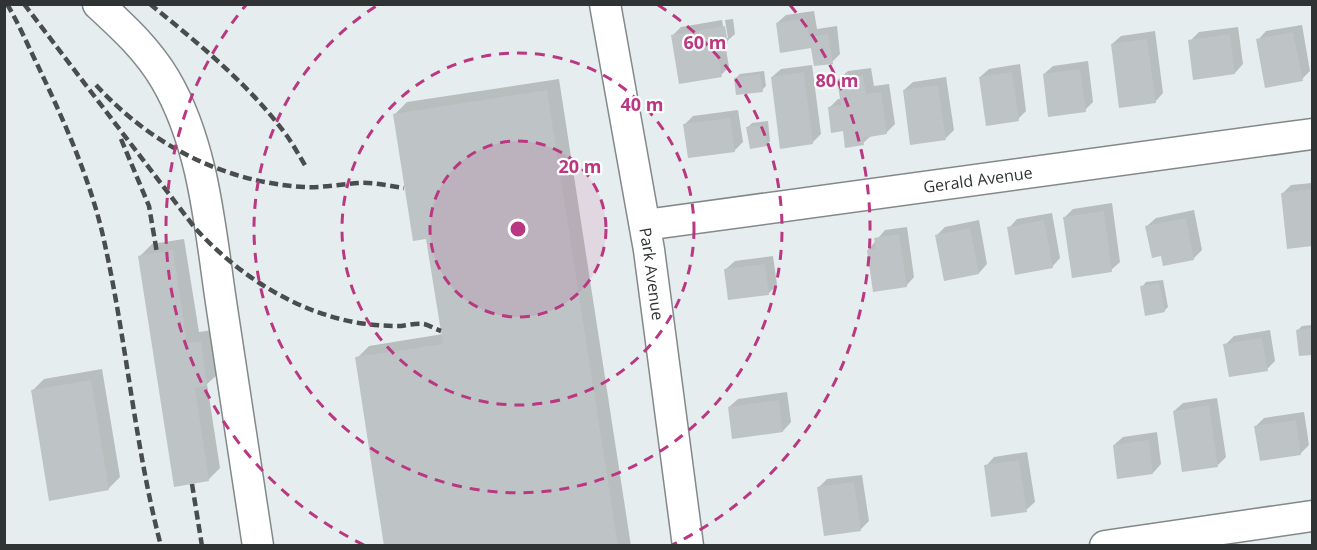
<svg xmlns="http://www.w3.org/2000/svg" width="1317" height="550" font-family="'Open Sans',sans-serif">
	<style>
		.shadow { fill: #0003 }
		.building { fill: #bec3c6 }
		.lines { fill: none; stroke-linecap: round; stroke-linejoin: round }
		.minor-casing { stroke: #83898a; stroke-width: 33 }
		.minor { stroke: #fff; stroke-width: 30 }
		.rail { stroke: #4a4d4d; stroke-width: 4.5; stroke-dasharray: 9 4.5; stroke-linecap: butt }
		.ring { fill: none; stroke: #b93881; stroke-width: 3; stroke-dasharray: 10 8 }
		.labels { text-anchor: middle; stroke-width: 4.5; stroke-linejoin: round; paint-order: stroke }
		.street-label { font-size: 16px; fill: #303333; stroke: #fff }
		.centre { fill: #b93881; stroke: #fff; stroke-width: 3 }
		.ring-label { font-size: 18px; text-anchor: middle; font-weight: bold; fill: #b93881; stroke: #fff; stroke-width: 4.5; stroke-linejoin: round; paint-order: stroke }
	</style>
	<rect width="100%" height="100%" fill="#e6edee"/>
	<path class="shadow" d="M814,11L817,29L837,26L840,54L832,62L813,47L777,23L786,15Z
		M733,19L735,34L725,43L729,67L721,75L673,35L681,27L722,20L725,38H728L725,20Z
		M1302,25L1310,71L1302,79L1258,40L1266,31Z
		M1238,27L1243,64L1235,73L1190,41L1199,32Z
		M1155,31L1163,93L1155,102L1112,44L1121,36Z
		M1088,61L1093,102L1085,110L1044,74L1053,66Z
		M1020,64L1026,111L1018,119L980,77L989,69Z
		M812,65L821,134L812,143L772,77L781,69Z
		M871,68L874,86L889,84L895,124L886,133L872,135L863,143L844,130L829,108L838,99H842L839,79L848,71Z
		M764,71L766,86L762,90L736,78L740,74Z
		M946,77L954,130L946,138L904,90L913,82Z
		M559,79L631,546H386L357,358L369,346L443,334L427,237L395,114L407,102Z
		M738,110L743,142L734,151L684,125L693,116Z
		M768,121L770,141L766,145L748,127L752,123Z
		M1312,183V244L1288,247L1282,194L1291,185Z
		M1112,203L1120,262L1111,270L1065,217L1073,209Z
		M1194,210L1202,250L1193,259L1162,254L1147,226L1156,218Z
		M1052,213L1060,258L1052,267L1009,228L1017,219Z
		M979,220L987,264L979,273L937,235L945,227Z
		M907,227L914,277L906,286L868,250L885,230Z
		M184,239L199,332L212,330L219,373L207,384L220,468L208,480L140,256L152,244Z
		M773,256L777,285L768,294L726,269L735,261Z
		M1163,280L1168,307L1164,311L1142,287L1146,282Z
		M1312,325V353L1301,355L1298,330L1302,326Z
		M1270,330L1275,361L1267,369L1225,345L1234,336Z
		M102,369L120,477L108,489L32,391L44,379Z
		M787,392L791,422L783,431L729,407L738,399Z
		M1217,398L1226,457L1218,465L1174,411L1183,403Z
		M1304,412L1309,445L1300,454L1256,426L1264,418Z
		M1157,432L1161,464L1153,473L1114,445L1123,437Z
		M1027,452L1035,502L1026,510L986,466L994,457Z
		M862,475L869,521L860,530L818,488L827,479Z"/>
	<path class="building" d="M806,18L809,37L828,34L833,64L814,66L811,48L780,53L776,23Z
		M725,26L728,44L716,46L722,77L679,84L671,35Z
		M1293,32L1303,81L1265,88L1256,39Z
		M1230,34L1235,74L1193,80L1188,40Z
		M1147,39L1156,103L1119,108L1111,44Z
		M1080,69L1086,112L1048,117L1043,74Z
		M804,72L813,144L780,149L771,77Z
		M1012,72L1019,121L986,126L979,77Z
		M760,74L763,92L736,95L734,78Z
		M863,75L866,94L881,92L887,134L863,138L864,145L845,148L843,131L831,133L828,107L841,105L837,79Z
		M938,85L946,140L910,145L903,90Z
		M547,90L618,546H384L355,357L443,344L426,239L413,241L393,114Z
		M730,118L735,152L688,158L683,124Z
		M764,125L767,146L750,149L746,127Z
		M1312,189V246L1287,249L1281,193Z
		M1104,211L1112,272L1072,278L1063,217Z
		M1186,218L1194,260L1163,266L1161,256L1152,258L1145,226Z
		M1044,220L1053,268L1015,275L1007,227Z
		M970,228L979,274L944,281L935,235Z
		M899,234L907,287L873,292L867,250L876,249L874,238Z
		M173,250L187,343L201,341L207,386L195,388L209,481L174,487L138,256Z
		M765,264L769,295L728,300L724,269Z
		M1159,283L1165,312L1145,316L1140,286Z
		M1312,328V355L1299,356L1296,330Z
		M1262,338L1268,371L1229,377L1223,344Z
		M91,380L109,490L49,501L31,390Z
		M779,400L783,432L732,439L728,407Z
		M1209,405L1218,467L1182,472L1173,411Z
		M1296,420L1301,455L1260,461L1254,426Z
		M1149,440L1153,474L1117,479L1113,445Z
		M1019,460L1027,512L991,517L984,465Z
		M854,482L861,531L824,536L817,487Z"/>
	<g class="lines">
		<defs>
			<g id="minor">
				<path d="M98,4C123,27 147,49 165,79C204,145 210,228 221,302C233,383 245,464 258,546"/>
				<path id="s1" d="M605,4L649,250L688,546"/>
				<path id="s2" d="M645,225L1312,134"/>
				<path d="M1105,546L1312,516"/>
			</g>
		</defs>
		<use href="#minor" class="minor-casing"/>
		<use href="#minor" class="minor"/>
		<path class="rail" d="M7,4C19,24 28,46 38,66C65,123 92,183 105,245C127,345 135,447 161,546
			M24,4L195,228C238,275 295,312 359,323C373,325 387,326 401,326C408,325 417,323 424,324C429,325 435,329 441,331
			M150,4C199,44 250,85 287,136C294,146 300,157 306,167
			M96,85C151,145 223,182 304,187C322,188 341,184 359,183C374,182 389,186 404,188
			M121,139L149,206L157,253
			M192,484L202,546"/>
	</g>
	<circle cx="518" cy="229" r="88" fill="#b93881" fill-opacity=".12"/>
	<g class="ring">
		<circle cx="518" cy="229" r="88"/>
		<circle cx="518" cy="229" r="176"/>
		<path d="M658 5A264 264 0 1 1 378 5"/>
		<path d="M364 545A352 352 0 0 1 246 5M790 5A352 352 0 0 1 672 545"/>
	</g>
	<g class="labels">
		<g class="street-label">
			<text dy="6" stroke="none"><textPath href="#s2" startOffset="336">Gerald Avenue</textPath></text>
			<text dy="6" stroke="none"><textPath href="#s1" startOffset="274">Park Avenue</textPath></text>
		</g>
	</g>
	<circle cx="518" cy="229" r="9" class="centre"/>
	<g class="ring-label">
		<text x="705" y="49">60 m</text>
		<text x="837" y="87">80 m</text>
		<text x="642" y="111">40 m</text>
		<text x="580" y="173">20 m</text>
	</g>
	<rect width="1317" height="550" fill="none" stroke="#303333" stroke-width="12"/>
</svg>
